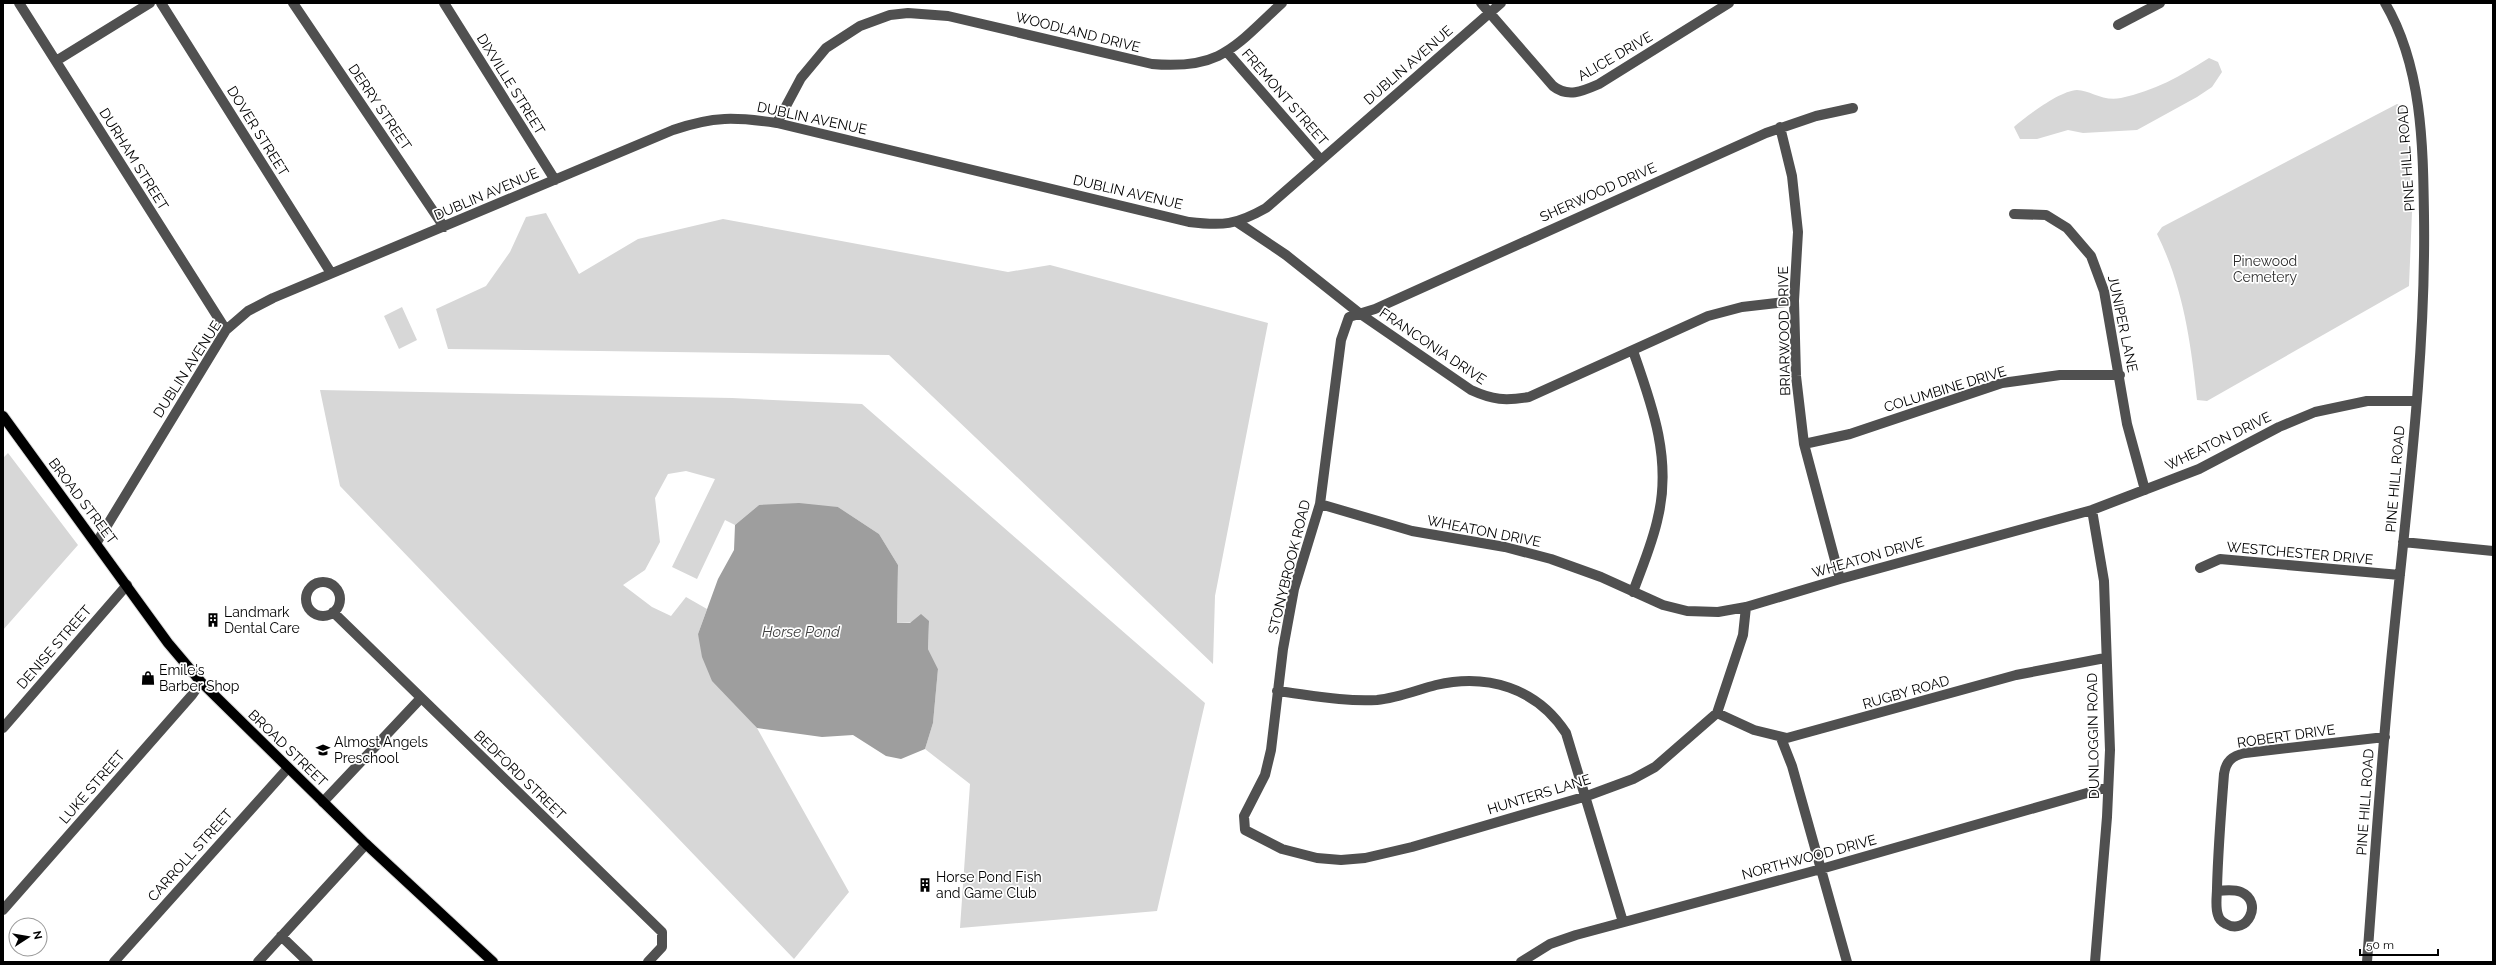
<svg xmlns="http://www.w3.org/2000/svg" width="2496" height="965" font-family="Raleway,sans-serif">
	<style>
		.green { fill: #d7d7d7 }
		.water { fill: #9e9e9e }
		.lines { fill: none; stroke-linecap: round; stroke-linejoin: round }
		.major-casing { stroke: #dbdbdb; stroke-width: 12 }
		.minor { stroke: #505050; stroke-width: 10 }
		.major { stroke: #000; stroke-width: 10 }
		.labels { text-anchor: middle; stroke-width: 3.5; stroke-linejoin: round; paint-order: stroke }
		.street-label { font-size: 14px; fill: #000; stroke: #fff }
		.park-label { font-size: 14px; fill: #2e2e2e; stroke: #fff }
		.poi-label { font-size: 14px; fill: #000; stroke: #fff; text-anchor: start }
		.water-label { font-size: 15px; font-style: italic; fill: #3f3f3f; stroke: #fff }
	</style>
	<rect width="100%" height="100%" fill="#fff"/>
	<path class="green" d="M2209,58L2218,62L2222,72L2212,87L2197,97L2137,130L2083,133L2068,130L2037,139H2020L2014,127C2027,116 2059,91 2077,90C2090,90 2103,102 2121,98C2154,91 2181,76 2209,58Z
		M2397,104L2403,107L2409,153L2412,212L2409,286L2207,401L2197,400C2191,343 2183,286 2157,234L2162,227Z
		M546,213L579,274L638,239L723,219L1008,272L1050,265L1268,323L1215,596L1213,664L889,355L448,349L436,309L486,286L510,252L526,217Z
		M402,307L417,340L399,349L384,316Z
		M320,390L732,398L862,404L1205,703L1157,911L960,928L970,784L925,749L933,723L938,669L928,649L929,622L897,623L898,565L879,534L838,507L759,505L735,525L725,520L697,579L672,567L715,479L686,471L668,474L655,498L660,542L645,570L623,585L652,607L671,616L686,597L707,609L698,634L737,705L757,728L849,892L794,959L340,486Z
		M8,453L78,545L3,630V458Z"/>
	<path class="water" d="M799,503L838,507L879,534L898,565L897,623H910L921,614L929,621L928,649L938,669L933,723L925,749L901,759L886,756L853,735L822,737L757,728L712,681L702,657L698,634L718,579L734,550L735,525L759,505Z"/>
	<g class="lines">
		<defs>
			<path id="major" d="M3,416L168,643L201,682L366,844L493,962"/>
		</defs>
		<use href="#major" class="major-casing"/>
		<path class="minor" d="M19,3L226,330
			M161,3L331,273
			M293,3L444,227
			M444,3L555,180
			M1481,3L1553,86C1568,98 1583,91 1599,84L1729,3
			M2118,25L2160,3
			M1227,52L1321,160
			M56,61L150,3
			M777,123L801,78L826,48L860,26L890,15L908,13L948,16L1152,64C1222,70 1235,46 1282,3
			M1780,127L1792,176L1798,232L1794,301L1796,376L1804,444L1840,579
			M2014,214L2046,215L2067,228L2091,256L2104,291L2127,424L2145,490
			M1237,222L1286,255L1359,313L1471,390C1493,400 1505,401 1529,397L1708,316L1742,307L1794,301
			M1633,351C1652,405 1672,459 1658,517C1653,542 1642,567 1633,592
			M1804,444L1850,434L2002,383L2060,375H2120
			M1320,504L1412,531L1505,547L1551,559L1601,577L1663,605L1687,611L1718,612L1746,607L1840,579L2092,510L2199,469L2279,427L2315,412L2367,401H2416
			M2092,510L2104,581L2110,750L2107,817L2095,962
			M97,542L226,330L248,311L273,298L673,130C714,116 735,117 777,123L1189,222C1223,226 1236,225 1266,208L1501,3
			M2403,542L2493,551
			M2200,568L2220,559L2400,575
			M306 599a17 17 0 1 1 34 0a17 17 0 1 1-34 0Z
			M1746,607L1743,635L1717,713L1655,767L1633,779L1587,796L1412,847L1365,858L1341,860L1317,858L1282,849L1245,830L1244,816L1265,775L1271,750L1283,649L1294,589L1320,504L1341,340L1349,317L1375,309L1766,133L1816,116L1853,108
			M333,612L662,932V947L648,962
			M1277,691C1310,695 1344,702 1377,700C1397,698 1417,690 1436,685C1487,673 1537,688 1566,733L1623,922
			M1717,713L1754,730L1787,738L2016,675L2105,658
			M3,728L127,585
			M1781,738L1792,766L1847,962
			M323,802L421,698
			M2217,891C2225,890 2234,889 2241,892C2264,902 2247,936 2226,924C2222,922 2219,919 2218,915C2215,907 2217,896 2217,888C2218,850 2221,812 2224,774C2226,761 2232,756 2245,753L2385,737
			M3,910L192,695L201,682
			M281,936L308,962
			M114,962L288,768
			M258,962L366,844
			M1521,962L1550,944L1576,935L1821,869L2108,787
			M2367,962C2375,855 2382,749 2393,642C2407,500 2426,358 2424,216C2423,144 2422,66 2385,3"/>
		<use href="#major" class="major"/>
	</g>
	<defs>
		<symbol id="building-bare" viewBox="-9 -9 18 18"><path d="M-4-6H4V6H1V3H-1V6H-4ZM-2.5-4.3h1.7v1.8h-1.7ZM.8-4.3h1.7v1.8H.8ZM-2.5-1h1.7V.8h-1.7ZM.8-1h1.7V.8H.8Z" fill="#000" stroke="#fff" stroke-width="2.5" paint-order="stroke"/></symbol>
		<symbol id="shop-bare" viewBox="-9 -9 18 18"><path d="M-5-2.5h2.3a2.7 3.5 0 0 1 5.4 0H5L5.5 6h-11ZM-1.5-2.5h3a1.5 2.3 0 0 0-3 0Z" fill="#000" stroke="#fff" stroke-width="2.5" paint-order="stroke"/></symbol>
		<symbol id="school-bare" viewBox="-9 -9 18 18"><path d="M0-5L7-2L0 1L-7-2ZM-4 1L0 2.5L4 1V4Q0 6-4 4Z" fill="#000" stroke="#fff" stroke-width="2.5" paint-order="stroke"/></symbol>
	</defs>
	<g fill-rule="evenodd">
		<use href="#building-bare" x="203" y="610" width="20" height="20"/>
		<use href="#shop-bare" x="138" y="668" width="20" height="20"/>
		<use href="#school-bare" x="313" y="740" width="20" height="20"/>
		<use href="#building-bare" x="915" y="875" width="20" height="20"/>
	</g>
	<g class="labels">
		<g class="street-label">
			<text transform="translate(1078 32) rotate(14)" y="5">WOODLAND DRIVE</text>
			<text transform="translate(1615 56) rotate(-30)" y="5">ALICE DRIVE</text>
			<text transform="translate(1408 65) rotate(-41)" y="5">DUBLIN AVENUE</text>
			<text transform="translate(511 84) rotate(58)" y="5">DIXVILLE STREET</text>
			<text transform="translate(1285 97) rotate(49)" y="5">FREMONT STREET</text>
			<text transform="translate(380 107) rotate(56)" y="5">DERRY STREET</text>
			<text transform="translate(812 118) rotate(12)" y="5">DUBLIN AVENUE</text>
			<text transform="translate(258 131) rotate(58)" y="5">DOVER STREET</text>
			<text transform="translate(2406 158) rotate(-94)" y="5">PINE HILL ROAD</text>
			<text transform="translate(134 159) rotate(58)" y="5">DURHAM STREET</text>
			<text transform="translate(1128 192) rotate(13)" y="5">DUBLIN AVENUE</text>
			<text transform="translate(1598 192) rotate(-24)" y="5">SHERWOOD DRIVE</text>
			<text transform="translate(486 194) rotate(-23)" y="5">DUBLIN AVENUE</text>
			<text transform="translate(2123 324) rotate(78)" y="5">JUNIPER LANE</text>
			<text transform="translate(1784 331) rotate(-91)" y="5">BRIARWOOD DRIVE</text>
			<text transform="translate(1433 346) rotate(34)" y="5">FRANCONIA DRIVE</text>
			<text transform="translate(187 369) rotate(-57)" y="5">DUBLIN AVENUE</text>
			<text transform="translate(1945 389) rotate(-17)" y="5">COLUMBINE DRIVE</text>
			<text transform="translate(2218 441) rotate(-26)" y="5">WHEATON DRIVE</text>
			<text transform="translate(2395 479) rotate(-85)" y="5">PINE HILL ROAD</text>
			<text transform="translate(83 501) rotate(53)" y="5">BROAD STREET</text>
			<text transform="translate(1484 531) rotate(11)" y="5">WHEATON DRIVE</text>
			<text transform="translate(2300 553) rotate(5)" y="5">WESTCHESTER DRIVE</text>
			<text transform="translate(1868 557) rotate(-16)" y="5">WHEATON DRIVE</text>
			<text transform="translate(1289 567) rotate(-76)" y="5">STONYBROOK ROAD</text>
			<text transform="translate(54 647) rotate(-49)" y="5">DENISE STREET</text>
			<text transform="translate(1906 692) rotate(-16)" y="5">RUGBY ROAD</text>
			<text transform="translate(2093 736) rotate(-91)" y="5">DUNLOGGIN ROAD</text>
			<text transform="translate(2286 736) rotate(-8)" y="5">ROBERT DRIVE</text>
			<text transform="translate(288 748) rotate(44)" y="5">BROAD STREET</text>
			<text transform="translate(520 775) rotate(44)" y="5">BEDFORD STREET</text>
			<text transform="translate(92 787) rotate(-49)" y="5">LUKE STREET</text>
			<text transform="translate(1539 794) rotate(-17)" y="5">HUNTERS LANE</text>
			<text transform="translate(2365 802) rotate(-86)" y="5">PINE HILL ROAD</text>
			<text transform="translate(190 855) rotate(-48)" y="5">CARROLL STREET</text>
			<text transform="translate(1809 857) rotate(-15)" y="5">NORTHWOOD DRIVE</text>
		</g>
		<g class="park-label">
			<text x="2265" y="266">Pinewood<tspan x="2265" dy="16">Cemetery</tspan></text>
		</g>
		<g class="poi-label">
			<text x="224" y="617">Landmark<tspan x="224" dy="16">Dental Care</tspan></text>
			<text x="159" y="675">Emile's<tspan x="159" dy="16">Barber Shop</tspan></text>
			<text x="334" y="747">Almost Angels<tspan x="334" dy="16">Preschool</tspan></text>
			<text x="936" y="882">Horse Pond Fish<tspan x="936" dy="16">and Game Club</tspan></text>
		</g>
		<g class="water-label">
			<text x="801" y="637">Horse Pond</text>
		</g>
	</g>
	<rect width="2496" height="965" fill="none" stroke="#000000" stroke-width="8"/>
	<g transform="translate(28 937) rotate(78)"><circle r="19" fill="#ffffff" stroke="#999999"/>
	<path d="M0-3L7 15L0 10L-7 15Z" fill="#000000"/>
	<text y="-6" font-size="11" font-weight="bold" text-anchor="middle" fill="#000000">N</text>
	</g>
	<path d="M2360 949v6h78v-6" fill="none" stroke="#000000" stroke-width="2"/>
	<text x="2366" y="949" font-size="12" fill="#000000" stroke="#ffffff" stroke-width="3" paint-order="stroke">50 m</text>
</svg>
